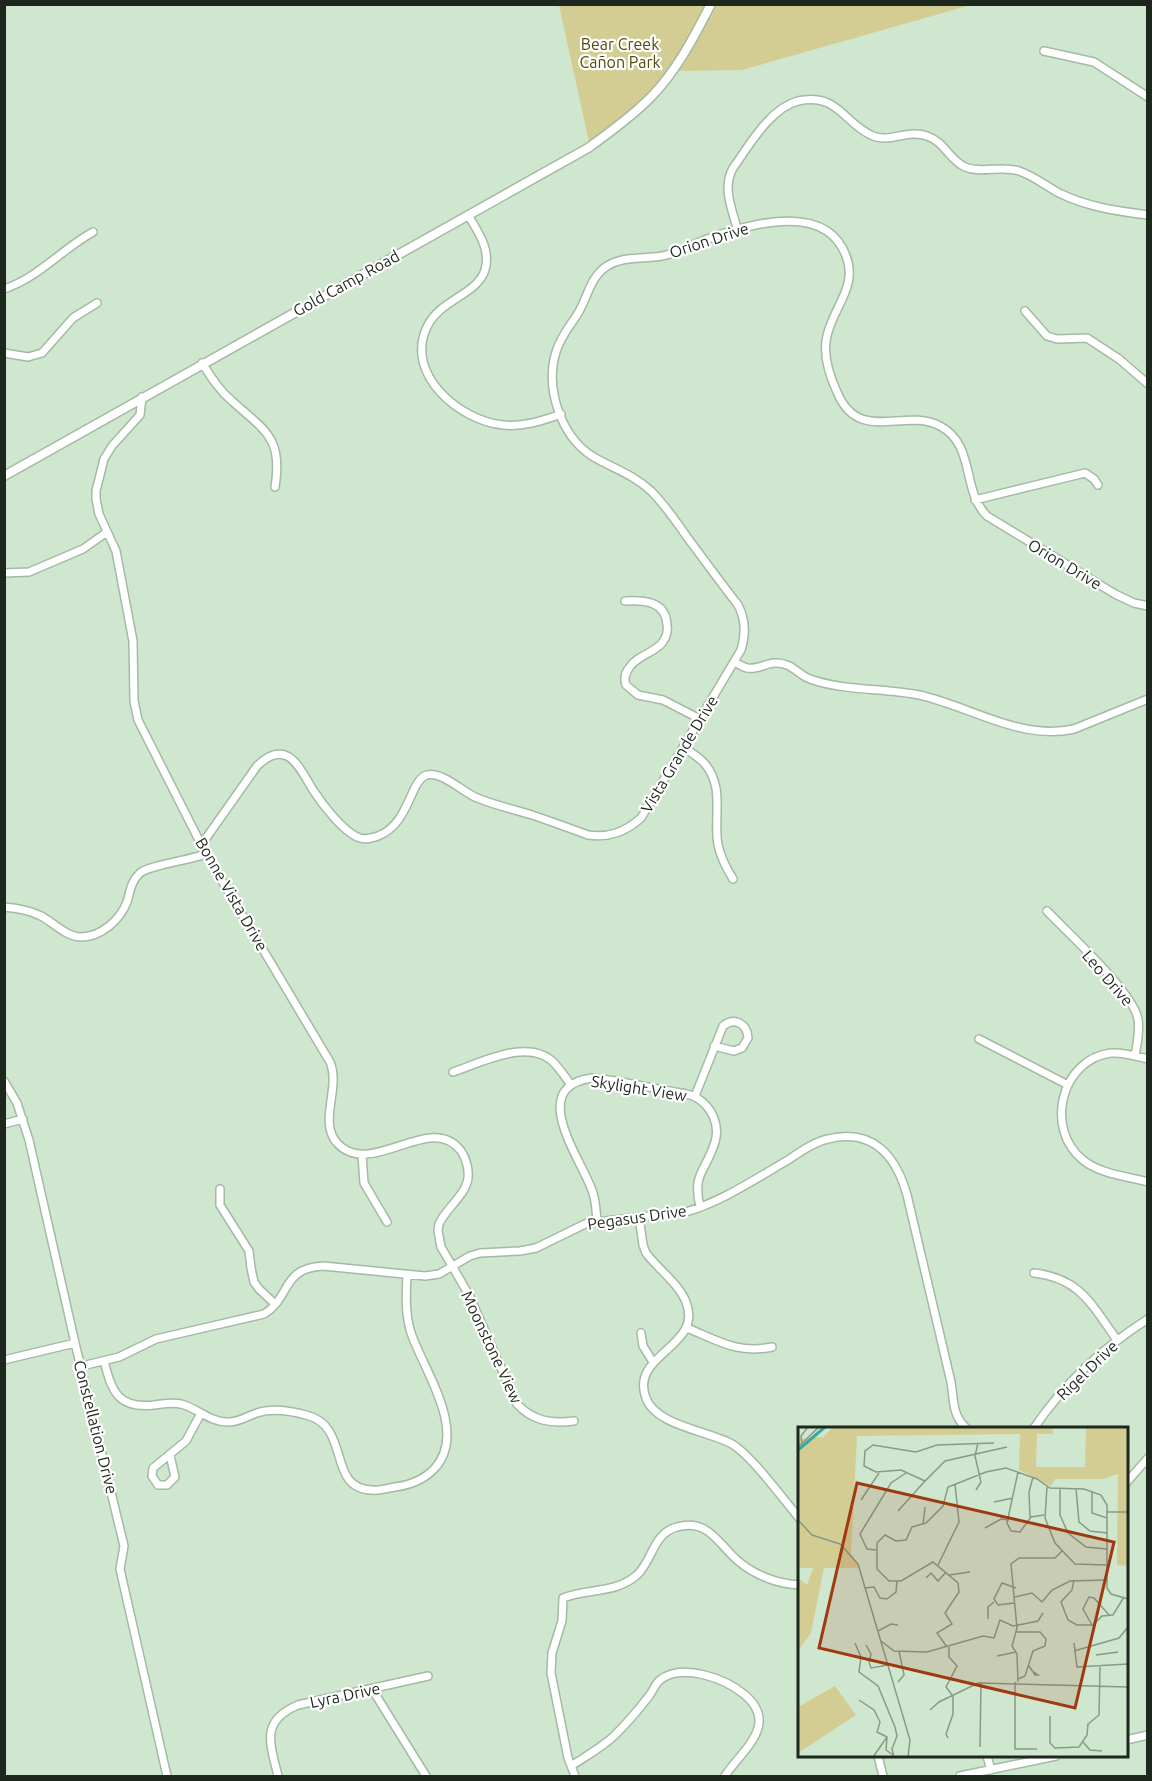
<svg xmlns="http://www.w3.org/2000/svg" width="1152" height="1781" font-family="Ubuntu,sans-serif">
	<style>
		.green { fill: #d4cd93 }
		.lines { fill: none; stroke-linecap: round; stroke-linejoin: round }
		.minor-casing { stroke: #a3baa3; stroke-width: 10 }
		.tertiary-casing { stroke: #a3baa3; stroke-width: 11 }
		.minor { stroke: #fff; stroke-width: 7 }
		.tertiary { stroke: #fff; stroke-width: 8 }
		.labels { text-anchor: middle; stroke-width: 4.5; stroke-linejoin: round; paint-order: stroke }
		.park-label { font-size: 16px; fill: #514a09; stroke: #fff }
		.street-label { font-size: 16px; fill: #1e271e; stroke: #fff }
		.inset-river { fill: none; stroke: #36aba0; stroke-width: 3 }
		.inset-road { fill: none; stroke: #889a88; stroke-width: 1.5 }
		.view { fill: #9f3911; fill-opacity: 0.15; stroke: #9f3911; stroke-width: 3 }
		.inset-edge { fill: none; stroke: #1e271e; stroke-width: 3 }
	</style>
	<rect width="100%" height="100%" fill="#cfe7cf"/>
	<path class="green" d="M559,5H971L742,70L677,71L662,79L638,104L589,142Z"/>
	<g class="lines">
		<defs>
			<path id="minor" d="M1044,51L1094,62L1148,97
				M468,215C478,232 491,249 485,270C477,295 439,300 427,327C404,374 460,421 503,425C523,427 542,421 561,414
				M737,228C732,209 722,188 733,168C749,146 770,108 798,101C838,92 844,124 873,136C890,143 908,129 927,136C945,142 949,160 965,167C982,174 1001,165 1019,171C1034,176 1046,186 1059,193C1088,207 1116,211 1148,215
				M4,289C38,278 62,249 93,232
				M1025,311L1047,336L1057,339L1087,338L1119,359L1148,384
				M4,353L28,357L42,353L73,318L97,303
				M202,363C211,377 219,390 232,401C265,431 283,437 275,487
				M142,397L140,415L112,446L104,459L96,491V499L99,514L116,551L133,641L134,701L138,720L206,854L330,1062C341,1088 318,1121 337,1143C371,1180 431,1110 461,1151C466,1158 469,1169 468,1178C466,1195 446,1208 439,1224L438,1231L441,1247L469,1295L517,1404C533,1421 551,1424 574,1421
				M975,500L1085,473L1094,479L1098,485
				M4,573L29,572L83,549L107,532
				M625,601C644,600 666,601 667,625C668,631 666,638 662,643C654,653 636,656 629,668C625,673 624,679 626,685L638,695L663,700L700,719
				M735,662C738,664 743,667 747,668C759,671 771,658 787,665C795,668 801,676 810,679C843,691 884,688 919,695C970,706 1020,741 1074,729L1148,699
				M683,747C690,752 699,757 705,764C725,788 713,817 718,845C721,858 726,868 733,879
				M202,844L257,766C287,737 299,767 313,790C322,804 344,833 360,838C366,840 372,838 378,836C410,824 410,779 427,775C441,771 462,791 475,797C493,805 513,809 532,815C550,821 569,828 588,835C609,838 625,832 641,818L741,650C746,634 746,620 738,605C721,583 704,560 687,537C676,521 665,505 651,491C633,474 612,468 592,456C560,435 545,387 556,352C560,338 569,327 577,315C588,298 589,278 607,266C622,257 636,259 653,257C664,257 674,253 683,249C719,233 791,207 827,231C836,237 842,245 846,256C859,288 830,310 826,341C824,357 830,377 837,392C859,445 904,407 940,426C976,445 961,490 987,516L1115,594L1134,603L1148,606
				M4,907C17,908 29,910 41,916C53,922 66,937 81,937C101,937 120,920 127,902C130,892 131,881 140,873C150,865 190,860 206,854
				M1047,911C1069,934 1133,992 1138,1019C1140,1031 1137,1044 1135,1056
				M979,1039L1068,1085
				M1148,1059C1136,1056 1123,1052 1111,1053C1061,1059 1044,1129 1083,1160C1100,1174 1126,1176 1148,1182
				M453,1072C480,1063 526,1039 551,1060C559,1067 565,1077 571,1085
				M4,1081L17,1103L29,1140L75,1343L124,1546L120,1569L167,1776
				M695,1096L723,1026C734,1017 747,1023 748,1038L742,1048L734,1051L714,1046
				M4,1124L23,1119
				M362,1155L364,1183L387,1222
				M220,1189V1205L249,1251L251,1268L254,1282L259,1289L275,1304
				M639,1217L643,1245L646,1253C658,1269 679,1284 686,1302C704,1347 629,1354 646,1398C656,1426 709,1431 732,1444C752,1456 783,1499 800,1519
				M597,1221C596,1212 596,1202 593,1193C583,1161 525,1087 592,1078C618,1080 644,1087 670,1091C678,1093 690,1093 697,1098C712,1107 720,1125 715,1142C706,1172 692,1172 700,1207
				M1034,1273C1080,1278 1092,1305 1117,1340
				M687,1328C719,1341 737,1354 772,1347
				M641,1333L643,1346L653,1362
				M4,1360L75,1343
				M104,1361C112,1392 118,1409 154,1405C163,1404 172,1402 181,1404C197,1408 210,1422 227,1422C238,1423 247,1416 257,1413C272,1408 291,1411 306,1415C352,1426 326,1489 372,1490C379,1491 388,1488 395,1487C410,1485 424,1480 435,1468C468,1431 424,1371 411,1333C405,1314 406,1294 407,1275
				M82,1366L119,1357L156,1339L264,1314C291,1298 281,1268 323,1266L425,1276L439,1274L470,1256L480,1253L520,1251L536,1248L587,1223L686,1212C723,1201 755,1179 788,1160C800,1152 814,1142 828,1139C873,1128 896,1156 907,1195L951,1382C954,1400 952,1415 966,1428
				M1034,1428C1064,1384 1102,1348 1148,1319
				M170,1455L175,1477L167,1485H158L152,1476L153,1468L186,1441L201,1413
				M1126,1483L1148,1458
				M372,1689L426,1776
				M1126,1740L1148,1735
				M878,1756L883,1776
				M987,1756L991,1770
				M571,1766C586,1756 603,1747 616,1734C628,1722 639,1709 649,1696C653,1691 655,1684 660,1680C682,1662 726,1679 745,1695C780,1725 741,1751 725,1776
				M278,1776C270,1743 260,1721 298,1705L428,1676
				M575,1776L568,1758L551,1673L552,1653L562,1621L563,1598C588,1588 615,1594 637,1575C653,1560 653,1533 677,1527C707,1518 718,1543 737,1560C754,1575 777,1584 800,1585
				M960,1776L1056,1756"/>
			<path id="tertiary" d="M4,476L588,148C609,133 631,117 650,98C676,72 694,37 711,4"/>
		</defs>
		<use href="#minor" class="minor-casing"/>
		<use href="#tertiary" class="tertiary-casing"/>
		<use href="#minor" class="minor"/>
		<use href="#tertiary" class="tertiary"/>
	</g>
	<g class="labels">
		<g class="park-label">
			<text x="620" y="50">Bear Creek<tspan x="620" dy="18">Cañon Park</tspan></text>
		</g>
		<g class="street-label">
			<text transform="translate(709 240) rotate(-18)" y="6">Orion Drive</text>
			<text transform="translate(346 283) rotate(-29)" y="6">Gold Camp Road</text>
			<text transform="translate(1065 564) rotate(31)" y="6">Orion Drive</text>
			<text transform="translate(679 754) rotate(-59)" y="6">Vista Grande Drive</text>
			<text transform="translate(232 894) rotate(60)" y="6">Bonne Vista Drive</text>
			<text transform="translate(1108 978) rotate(49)" y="6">Leo Drive</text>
			<text transform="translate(639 1088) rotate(9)" y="6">Skylight View</text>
			<text transform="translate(637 1217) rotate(-8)" y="6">Pegasus Drive</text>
			<text transform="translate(492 1347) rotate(65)" y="6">Moonstone View</text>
			<text transform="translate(1087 1370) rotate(-44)" y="6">Rigel Drive</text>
			<text transform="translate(96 1427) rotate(76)" y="6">Constellation Drive</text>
			<text transform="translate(345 1695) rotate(-12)" y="6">Lyra Drive</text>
		</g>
	</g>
	<g transform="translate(798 1427)">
		<rect width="330" height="330" fill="#cfe7cf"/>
		<path d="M35,0H255V7H239L238,40H287L288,0H330V139L319,138L320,47L305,52H257L253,59L221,43L222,7L59,9L53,127L61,141H26L13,206L0,224V151L9,158L15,141H0V12L25,10ZM37,259L58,288L0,326V280Z" fill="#d4cd93"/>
		<path class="inset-river" d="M0,23L27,0"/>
		<path class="inset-road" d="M4,16L3,9L10,0M196,16L139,18L118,25L75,18L67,24L66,39L78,45L103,43L127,54L147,34L209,20M0,20L21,0M249,60L247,91L257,116L277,137L309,138M262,62V88L270,106L288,120L309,122M278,62L281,95L292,104L309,106M178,63L183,55L177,29L180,16M294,64V86L309,91M63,73L81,46M196,75L215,71M100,84L127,54M309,85H330M232,90L231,65L235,50M0,93L14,108L42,117L60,137L112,313L110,330M125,98L127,80M187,101L203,92L211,93M213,104L209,96L220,45M213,104L222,105L233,90L246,88M78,123L69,122L62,107L93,56L108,46M140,138L161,95L157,57M151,148L172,145M128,151L133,146L140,154L148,145M276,153L274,163L263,175L270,193L279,198H295L304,189L315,188L326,170M67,161L76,160L82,171L89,172L98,165L99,154M217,170L234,166L244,175L254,163L272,154L308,153M216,176L200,178L196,172L204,156L218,161M190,192V180L196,175M294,198L285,182L291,170L296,171L312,189M80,204L93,197L100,198M218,205H242L248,212L247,219L235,224L227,249L220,252M83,214L96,224L129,225L185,209L196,211L202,193L215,199L240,194L245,186M57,216L63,230L61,245L80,259L97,300L99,309L94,322L96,330M276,216L279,240L330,237M68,218L73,227L71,235M149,220L139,206L154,197L147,186L161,165L160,156L135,135L103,154H91L79,142V116L87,108L98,114L108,113L114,100L128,96L145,79L150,60L188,45L208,41L239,52L252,61L286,62L303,68L309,78V161L313,167L330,172M151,220V230L159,239L148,260L154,268M276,224L321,211L330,200M298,228L320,225M199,229L218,225M71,235L73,241L90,238M231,239L237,248H240L236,245M100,255L106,248L101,224M217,255V322H239M220,255L219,227L214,219L219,201L213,137L221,131H257L264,124M61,273L76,283L82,295L79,305L89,310L88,323L95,328M132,283L141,275L180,256L330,260M252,289V316L257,321L281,320L289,308L290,298M289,298L301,288L302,240M150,311L148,307L155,287V268M285,315L292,323L304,324M182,320L183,255M75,330L89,310"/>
		<path class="view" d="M59,56L316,115L277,281L21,221Z"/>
		<rect width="330" height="330" class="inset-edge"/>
	</g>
	<rect width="1152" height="1781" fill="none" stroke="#1e271e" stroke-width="12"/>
</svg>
